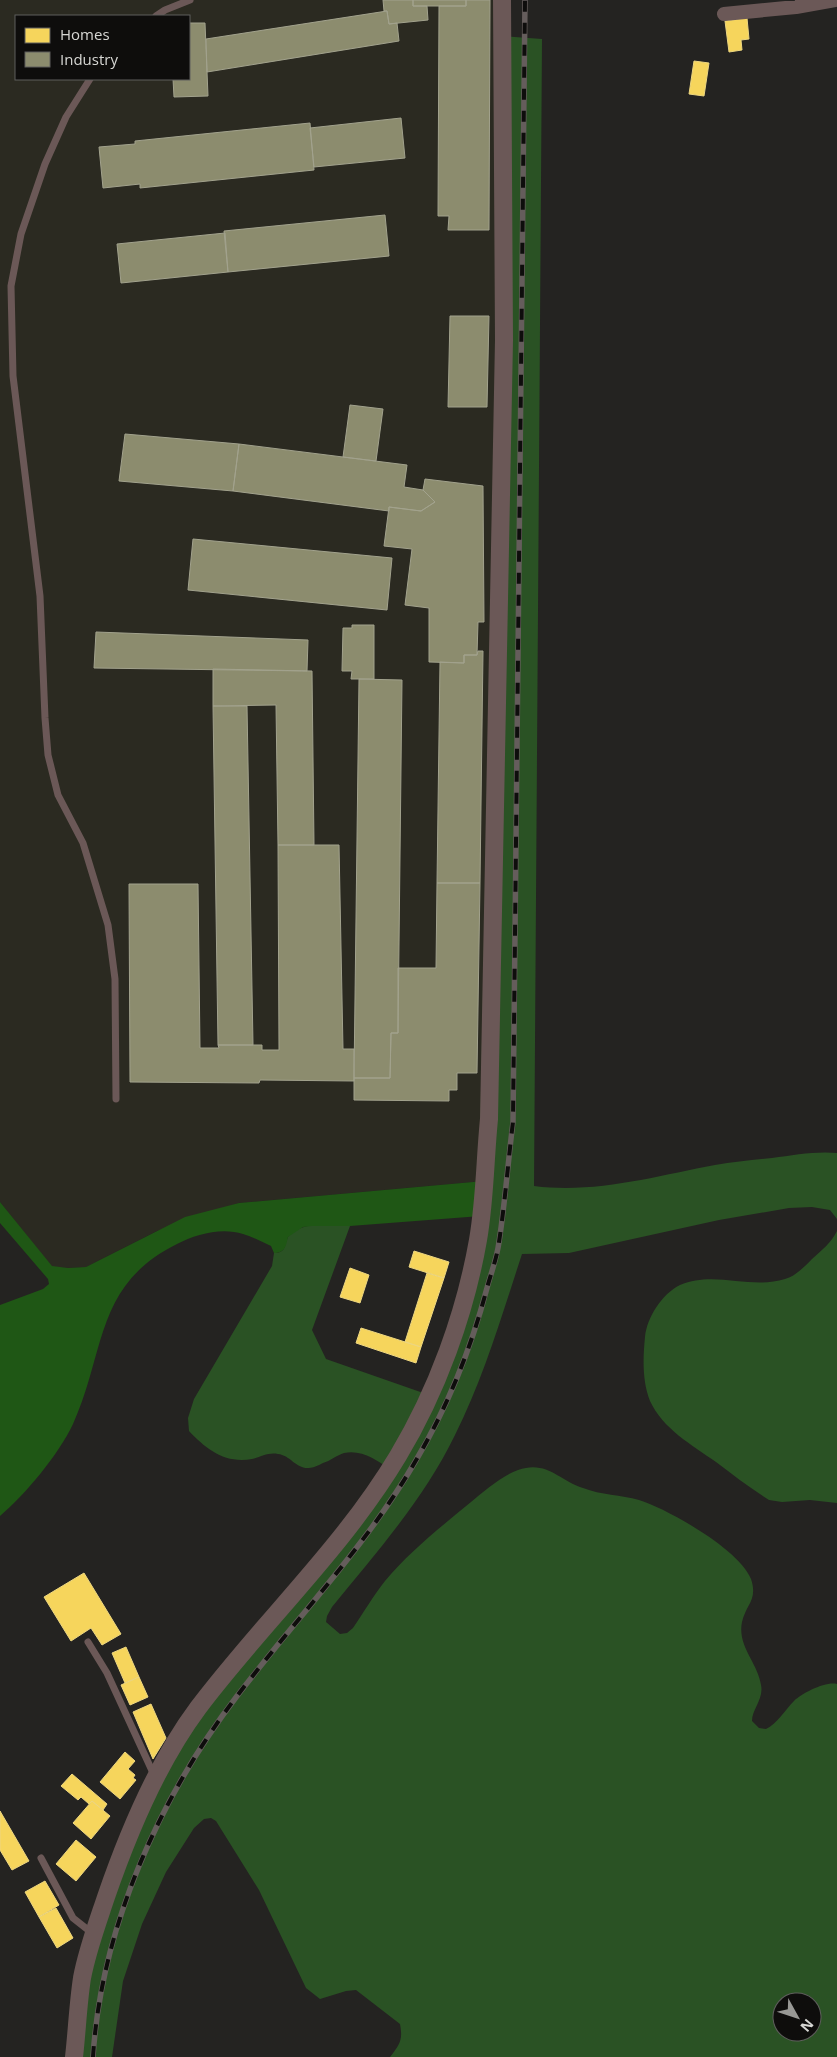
<svg xmlns="http://www.w3.org/2000/svg" width="837" height="2057" font-family="'Open Sans',sans-serif">
	<style>
		.built { fill: #2b2a21; fill-rule: evenodd }
		.green { fill: #2a5224; fill-rule: evenodd }
		.forest { fill: #1f5715 }
		.homes { fill: #f6d55c; stroke: #edd680 }
		.industry { fill: #8c8c6e; stroke: #a2a28d }
		.lines { fill: none; stroke-linecap: round; stroke-linejoin: round }
		.service { stroke: #6b5857; stroke-width: 7 }
		.minor { stroke: #6b5857; stroke-width: 14 }
		.tertiary { stroke: #6b5857; stroke-width: 18 }
		.rail-casing { stroke: #655d5c; stroke-width: 5.5 }
		.rail { stroke: #0e0d0c; stroke-width: 4; stroke-dasharray: 11; stroke-linecap: butt }
	</style>
	<rect width="100%" height="100%" fill="#242321"/>
	<path class="built" d="M0,0H502L484,1181L239,1203L157,1231L86,1267L68,1268L52,1267L0,1202ZM16,16H189V79H16Z"/>
	<path class="green" d="M502,36L542,39L534,1186C595,1194 656,1176 715,1165C734,1162 753,1160 772,1158C794,1155 816,1151 837,1153V1219L830,1210L812,1207L789,1208L719,1220L569,1253L522,1254C502,1315 484,1377 455,1435C424,1499 376,1553 332,1607L327,1616L326,1622L340,1634L347,1633L353,1628C364,1612 373,1596 385,1581C410,1551 442,1526 471,1502C483,1492 503,1475 518,1470C547,1460 558,1480 583,1488C601,1495 621,1495 639,1500C668,1509 740,1550 751,1579C758,1600 746,1604 742,1622C737,1646 758,1663 761,1685C764,1699 752,1709 752,1721L759,1728L766,1729C777,1724 785,1710 794,1701C802,1693 826,1681 837,1684V2057H390C400,2044 403,2040 400,2024L356,1990L346,1991L320,1999L306,1988L259,1890L216,1821L211,1818L204,1819L194,1828L166,1872L142,1924L123,1981L112,2057H74L93,1934L177,1740L390,1469C377,1460 361,1449 344,1453C337,1455 330,1461 323,1463C319,1465 313,1468 309,1468C296,1469 290,1455 278,1454C268,1452 261,1457 252,1459C225,1464 206,1449 189,1431L188,1418L194,1399L272,1266L274,1253C286,1253 284,1246 288,1237C290,1233 297,1229 301,1228C314,1222 335,1226 350,1226L312,1330L326,1359L429,1395L478,1240ZM782,2002H812V2032H782Z
		M837,1231V1503L810,1500L782,1502L769,1500C750,1488 733,1475 716,1462C692,1445 663,1429 650,1401C642,1381 643,1357 645,1337C647,1317 662,1294 680,1285C715,1270 750,1290 785,1279C796,1276 805,1266 812,1259C822,1250 831,1243 837,1231Z"/>
	<path class="forest" d="M484,1181L481,1216L350,1226H312L303,1227L288,1237C286,1246 285,1253 274,1253L271,1246C262,1242 253,1237 243,1234C222,1227 196,1234 177,1244C94,1285 106,1352 73,1424C59,1454 25,1495 0,1516V1305L43,1289L49,1284L48,1279L0,1223V1202L52,1266L68,1268L86,1267L185,1217L239,1203Z"/>
	<path class="homes" d="M747,18L749,39L741,40L742,50L729,52L725,21Z
		M694,61L709,63L704,96L689,94Z
		M414,1251L449,1262L444,1278L409,1267Z
		M350,1268L369,1275L360,1303L340,1297Z
		M427,1273L444,1278L421,1347L405,1342Z
		M361,1328L421,1347L416,1363L356,1343Z
		M84,1573L121,1634L102,1645L91,1628L71,1641L44,1597Z
		M126,1647L139,1677L125,1683L112,1653Z
		M139,1677L148,1697L130,1705L121,1685Z
		M151,1704L166,1738L153,1759L133,1712Z
		M125,1752L135,1761L128,1769L135,1775L133,1778L136,1780L120,1799L100,1782Z
		M72,1774L107,1804L103,1810L92,1801L89,1804L81,1797L78,1800L61,1786Z
		M92,1801L110,1816L91,1839L73,1823Z
		M0,1811L29,1861L12,1870L0,1850Z
		M76,1840L96,1857L76,1881L56,1864Z
		M45,1881L59,1905L39,1917L25,1892Z
		M56,1908L73,1938L57,1948L39,1917Z"/>
	<path class="industry" d="M383,0H413V6H427L428,20L389,24L387,11H384Z
		M413,0H466V6H413Z
		M466,0H490L489,230H448L449,216H438L439,6H466Z
		M387,11L389,24L397,23L399,41L207,72L206,39Z
		M189,23H205L208,96L174,97L173,79H189Z
		M401,118L405,158L314,167L310,128Z
		M310,123L314,170L140,188V184L103,188L99,147L135,144V141Z
		M385,215L389,256L228,272L224,231Z
		M225,233L228,272L121,283L117,244Z
		M450,316H489L487,407H448Z
		M350,405L383,409L376,461L343,457Z
		M125,434L239,444L233,491L119,481Z
		M239,444L407,465L404,487L423,490L435,502L421,511L389,507V511L233,491Z
		M425,479L483,486L484,622H478L477,655H464V663L429,662V608L405,605L412,549L384,546L389,507L421,511L435,502L423,490Z
		M193,539L392,558L387,610L188,590Z
		M352,625H374V679H351L352,671H342L343,628H352Z
		M96,632L308,640L307,671L94,668Z
		M478,651H483L480,883H437L440,662L464,663V655H477Z
		M213,669L312,671L314,845H278L276,705L213,706Z
		M359,679L402,680L398,1033H391L390,1078H354Z
		M213,706H247L253,1045H218Z
		M278,845H339L343,1049H354V1081L260,1080L259,1083L130,1082L129,884H198L200,1048H219L218,1045H262V1050H279Z
		M437,883H480L477,1073H457V1090H449V1101L354,1100V1078H390L391,1033H398V968H436Z"/>
	<g class="lines">
		<path class="service" d="M156,16L165,10L190,0
			M90,79L66,117L45,164L21,234L11,286L13,376L40,596L45,718L48,755L58,795L83,843L108,925L115,979L116,1099
			M88,1642L107,1673L154,1775
			M41,1858L73,1918L92,1933"/>
		<path class="minor" d="M724,14L796,7L835,0"/>
		<path class="tertiary" d="M74,2057C77,2031 78,2004 82,1978C87,1951 97,1924 106,1897C128,1833 157,1763 198,1708C262,1623 343,1548 398,1456C437,1391 465,1314 478,1240C485,1200 485,1159 489,1119L504,340L502,0"/>
		<defs>
			<path id="rail" d="M93,2057C101,1929 159,1798 237,1696C295,1620 367,1545 415,1462C447,1408 471,1349 487,1288C491,1273 497,1258 499,1242C505,1203 508,1162 513,1122L525,0"/>
		</defs>
		<use href="#rail" class="rail-casing"/>
		<use href="#rail" class="rail"/>
	</g>
	<rect x="15" y="15" width="175" height="65" fill="#0e0d0c" stroke="#5e5e5c"/>
	<rect x="25" y="28" width="25" height="15" fill="#f6d55c" stroke="#5e5e5c"/>
	<text x="60" y="40" font-size="15" fill="#d7d7d4">Homes</text>
	<rect x="25" y="52" width="25" height="15" fill="#8c8c6e" stroke="#5e5e5c"/>
	<text x="60" y="65" font-size="15" fill="#d7d7d4">Industry</text>
	<g transform="translate(797 2017) rotate(130)"><circle r="24" fill="#0e0d0c" stroke="#5e5e5c"/>
	<path d="M0-4L9 19L0 12L-9 19Z" fill="#989895"/>
	<text y="-8" font-size="14" font-weight="bold" text-anchor="middle" fill="#d7d7d4">N</text>
	</g>
</svg>
